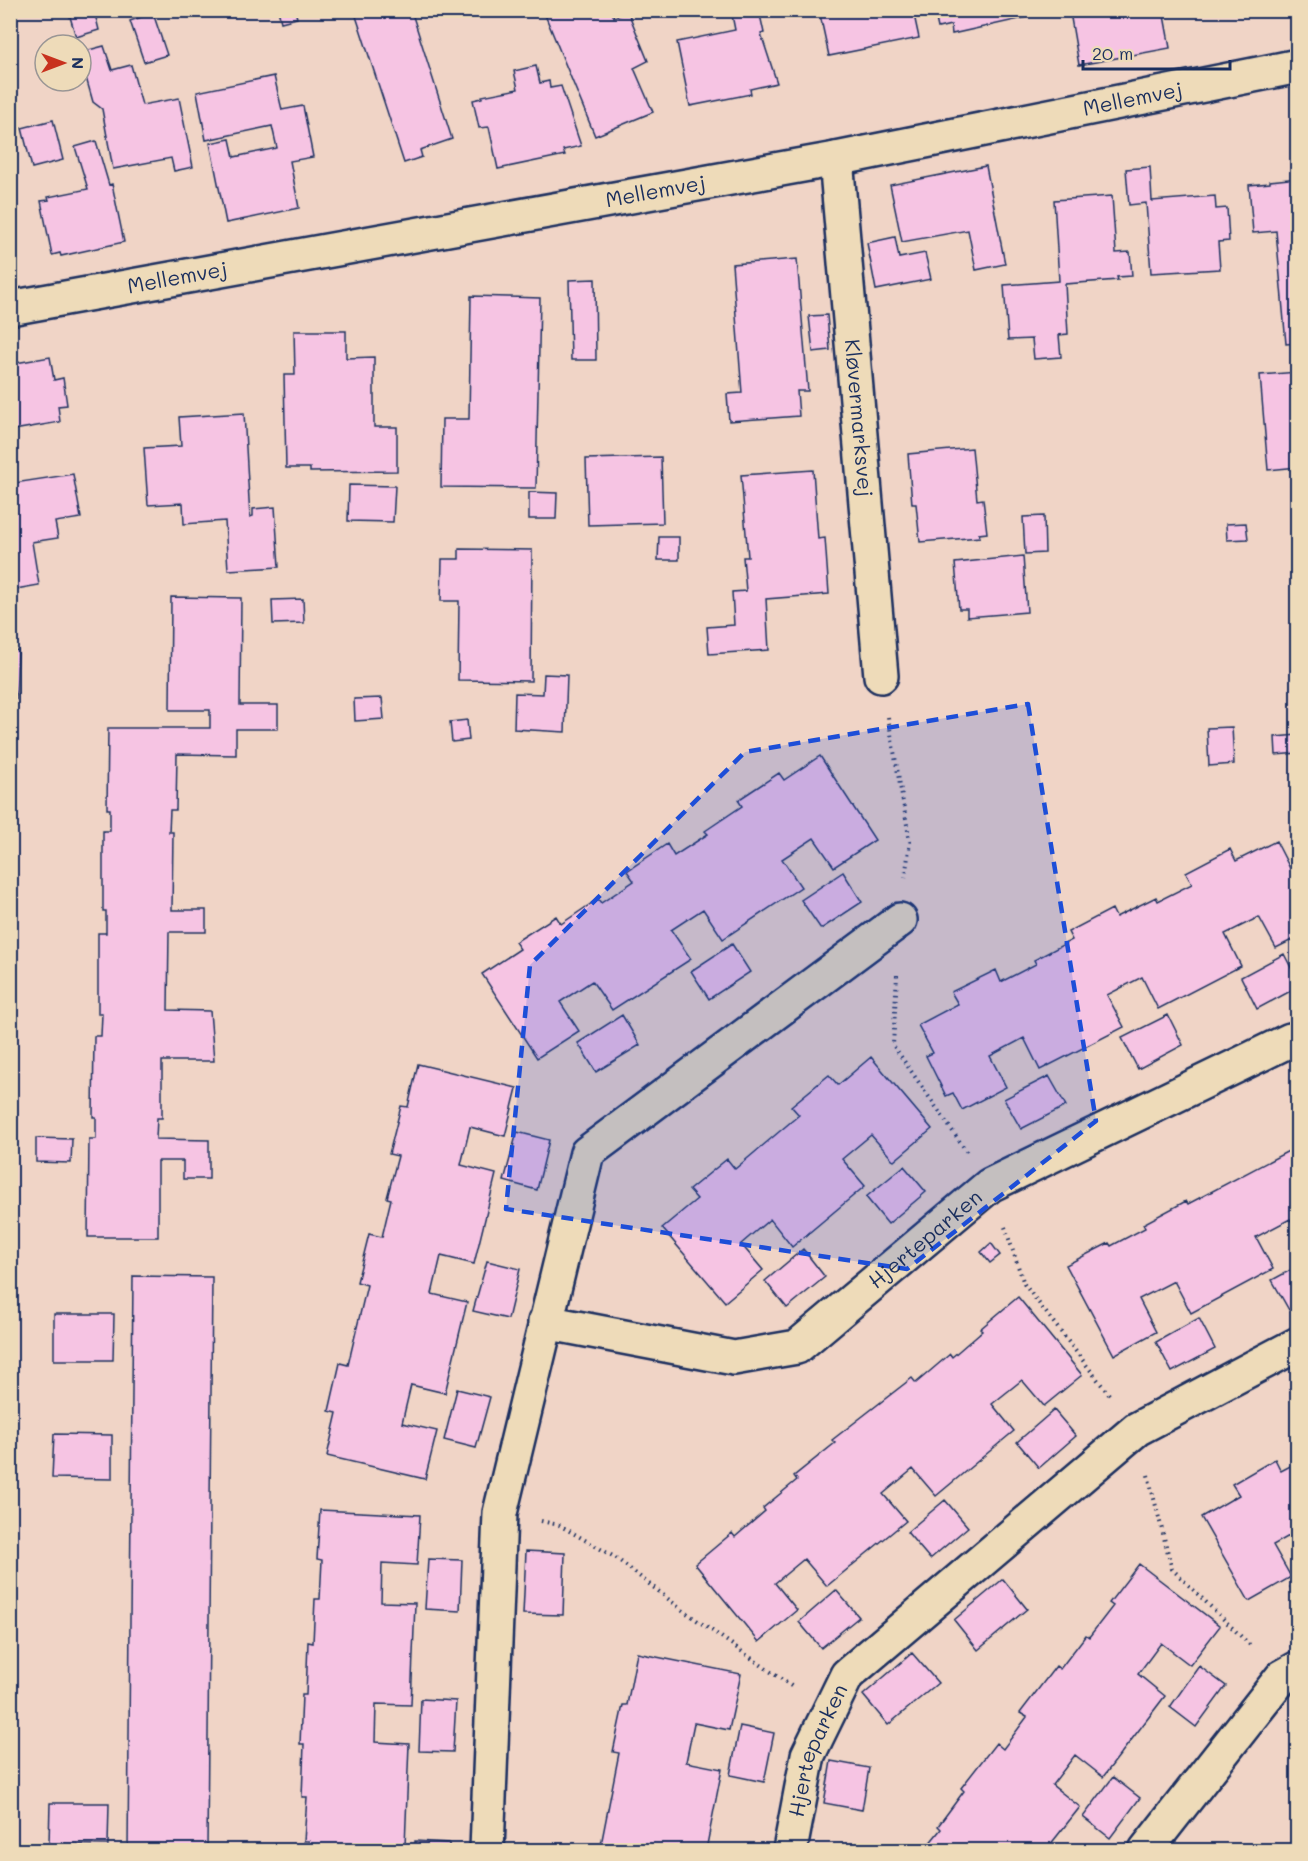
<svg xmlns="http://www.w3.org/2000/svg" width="1308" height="1861" font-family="Mali,sans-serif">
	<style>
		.building { fill: #f6c4e3; stroke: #1b2f5e; stroke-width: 1.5 }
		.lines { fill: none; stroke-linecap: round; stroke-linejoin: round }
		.minor-casing { stroke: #1b2f5e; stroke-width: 38 }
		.path { stroke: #1b2f5e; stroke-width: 4; stroke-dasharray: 1.5 4.5; stroke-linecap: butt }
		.minor { stroke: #eedbb9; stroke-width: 33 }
		.marked { fill: #1d4ed8; fill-opacity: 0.2; stroke: #1d4ed8; stroke-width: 4.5; stroke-dasharray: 12 8; stroke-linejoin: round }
		.labels { text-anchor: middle; stroke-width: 5; stroke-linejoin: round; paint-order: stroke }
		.street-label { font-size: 21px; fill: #1b2f5e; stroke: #eedbb9 }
	</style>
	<rect width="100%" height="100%" fill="#f0d4c6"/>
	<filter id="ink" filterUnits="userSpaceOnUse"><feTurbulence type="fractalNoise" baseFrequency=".0167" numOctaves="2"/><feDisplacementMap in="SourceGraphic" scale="12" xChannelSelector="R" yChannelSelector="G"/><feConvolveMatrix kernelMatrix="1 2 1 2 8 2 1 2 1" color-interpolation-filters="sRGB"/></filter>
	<g filter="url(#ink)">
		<path class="building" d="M68,10H94L99,30L76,37Z
			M278,10H295L297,18L281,22Z
			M354,10H411L452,139L420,150L422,157L404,163Z
			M543,10H611L614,17L628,12L648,61L634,68L653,112L595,136Z
			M731,10H759L764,33L761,34L777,83L750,89L751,94L690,106L677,42L735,30Z
			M819,10H913L919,38L829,56Z
			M934,10H1022L1024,18L952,34L951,25L938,28Z
			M1058,10H1163L1170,48L1079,65L1070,12L1058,14Z
			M153,13L167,55L144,62L130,21Z
			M104,46L112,70L131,65L142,105L179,98L193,167L174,171L171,158L113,169L102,109L93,102L81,60V52Z
			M536,66L540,83L549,81L550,88L561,86L581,146L563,150L565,155L498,169L489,127L479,128L473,100L482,98V96L518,89L514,71Z
			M274,76L282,110L303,106L313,157L290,161L299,208L226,223L210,143L230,139L234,157L277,148L272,126L206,140L197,92Z
			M53,120L63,160L32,168L22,128Z
			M96,141L109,185L112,184L124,242L61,256L60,253L52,255L41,201L49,200L48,197L88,189L75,147Z
			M986,166L1005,264L976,270L968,230L902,242L890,185Z
			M1150,167L1152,201L1215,196L1216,209L1227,208L1229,241L1218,242L1220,269L1151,273L1146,203L1129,205L1126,169Z
			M1298,178V343L1286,344L1276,231L1253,233L1249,185L1270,183V181Z
			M1112,196L1116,253L1130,252L1132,276L1117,277L1118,280L1065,284L1068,334L1059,335L1061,357L1034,359L1032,339L1008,340L1004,285L1059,281L1054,200Z
			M895,237L899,258L925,253L931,279L876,290L867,243Z
			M797,259L808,391H797L799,416L729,421L727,394L742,393L732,264Z
			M595,279L596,360H571L569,280Z
			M471,296L540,298L536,488L441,487L442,419H469Z
			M827,315L830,350L813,352L809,316Z
			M294,331H346V358L374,357V427H397V471L310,472V468H286L284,375H295Z
			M50,357L54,380L63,378L67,405L58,406L60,422L14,430L15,483L73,474L81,518L55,522L58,538L32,542L39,585L10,590V364Z
			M1298,372V467L1268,470L1260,375Z
			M244,413L250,517L253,516V509L275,507L279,567L228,570L225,521L184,524L183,503L148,505L144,448L181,446L179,417Z
			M972,448L977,500L983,499L987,533L979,534L980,537L920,542L916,504H912L908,454Z
			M661,457L663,523L588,525L586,459Z
			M813,470L818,539L825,538L829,594L766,599L769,650L709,654L707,627L734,625L732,592L746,591L743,557H748L741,475Z
			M349,485L395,486L393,522L348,521Z
			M529,492L557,493L556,519H529Z
			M1044,516L1045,553L1025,554L1023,517Z
			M1246,523L1248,539L1227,540L1226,524Z
			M659,537H679V560H658Z
			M459,549L532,550L531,681L458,680L459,601H441L442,559H459Z
			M1023,556L1027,612L967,617V609H959L955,563Z
			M171,597L241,598L240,705H278V729H236V755L177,754L176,810H170L169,832H173L172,910H206V932H169L168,1010L210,1011L214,1061H162V1118H157L156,1139L209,1140V1179H183V1161H158V1237H88L89,1139H96V1117H93L94,1036H101L102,1014H98V933H106V911H103V831H110V809H107L108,728H210V710H170Z
			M303,599L304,623L273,624L272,600Z
			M18,650L16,699L10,698V651Z
			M544,674L567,675L565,732L514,729L515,693L543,694Z
			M382,698L384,719L355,721L354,699Z
			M467,720L469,740L452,742L450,722Z
			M1232,727L1234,764L1209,766L1207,728Z
			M1298,735V753L1276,755L1275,737Z
			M820,756L875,840L834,867L814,838L782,859L801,887L723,939L703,909L671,930L691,959L612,1010L592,981L560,1002L579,1031L537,1058L482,974L520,949L515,942L556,916L561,924L598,899L601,903L634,881L627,871L667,844L674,856L708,834L705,831L742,806L738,800L779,773L784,780Z
			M1276,841L1298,884V937L1276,948L1259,917L1225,934L1241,966L1158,1009L1142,977L1107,995L1124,1027L1040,1070L1024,1038L990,1056L1006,1087L962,1110L953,1093L946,1096L926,1056L933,1053L918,1025L958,1004L951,992L996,970L1001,982L1036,964L1034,960L1072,940L1068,932L1112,909L1116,917L1156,897L1158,901L1192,884L1186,872L1230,849L1236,861Z
			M843,872L862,902L821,929L801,900Z
			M732,944L750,972L709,999L691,971Z
			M1284,954L1298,981V987L1257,1009L1241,977Z
			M622,1015L640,1045L596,1072L578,1043Z
			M1168,1015L1183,1045L1138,1069L1122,1038Z
			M871,1057L932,1129L894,1161L871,1135L842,1159L865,1186L792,1247L770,1219L741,1244L763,1270L725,1302L662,1228L697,1199L689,1190L727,1159L735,1169L799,1115L791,1106L829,1075L838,1085Z
			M418,1064L517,1088L505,1136L470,1127L461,1165L496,1174L474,1264L441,1256L432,1294L467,1302L445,1393L411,1385L402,1423L437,1431L425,1479L327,1456L337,1413L329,1411L340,1363L348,1365L367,1285L357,1282L369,1234L382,1237L391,1199L387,1198L398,1156L389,1154L401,1106L408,1107Z
			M1049,1076L1066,1106L1021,1129L1004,1099Z
			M517,1132L549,1140L537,1190L504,1181Z
			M36,1138L72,1139L71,1163L36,1162Z
			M1298,1146V1234L1290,1219L1256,1237L1273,1269L1191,1313L1174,1281L1139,1299L1156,1332L1114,1355L1066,1265L1109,1243L1111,1246L1145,1228L1143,1224L1186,1201L1188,1204Z
			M904,1166L926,1192L888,1224L866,1197Z
			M991,1243L1000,1255L990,1263L981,1252Z
			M803,1249L825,1277L787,1308L765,1281Z
			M487,1261L520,1269L508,1319L473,1311Z
			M1298,1266V1305L1289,1310L1272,1280Z
			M133,1276L212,1277L207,1850H128Z
			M1018,1297L1082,1375L1044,1406L1022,1380L992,1404L1014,1431L936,1496L913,1469L883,1494L906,1521L827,1586L804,1559L775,1583L797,1610L759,1642L695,1564L732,1533L735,1537L765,1511L763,1508L797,1480L794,1476L835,1443L832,1440L912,1378L916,1383L950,1354L952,1357L982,1331L980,1329Z
			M54,1314H114L113,1360H54Z
			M1199,1318L1215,1349L1172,1372L1156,1342Z
			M457,1389L490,1397L476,1448L444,1440Z
			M1054,1410L1076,1436L1039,1468L1017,1442Z
			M54,1434L112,1435V1479L52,1478Z
			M1275,1459L1281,1471L1298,1462V1531L1273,1545L1291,1577L1249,1601L1201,1517L1239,1495L1232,1484Z
			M945,1500L968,1527L930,1559L907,1532Z
			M320,1510L420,1515L417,1565L382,1563L381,1602L415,1603L411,1705L376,1704L375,1742L409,1744L405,1846L370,1845L369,1850H309V1841H304L307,1797H302L304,1744H300L302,1695H306L308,1642L313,1643L315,1599H320L322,1560L317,1559Z
			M526,1551L565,1553L563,1615L523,1614Z
			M428,1559L462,1560L460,1611L425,1609Z
			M1139,1564L1220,1626L1190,1665L1161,1643L1138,1674L1165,1696L1103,1777L1075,1755L1052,1785L1080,1807L1046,1850H924L941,1829L938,1826L964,1791L961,1788L996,1743L1003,1749L1027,1717L1020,1713L1056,1666L1060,1669L1086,1635L1089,1637L1113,1606L1109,1603Z
			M1003,1579L1027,1609L978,1650L954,1620Z
			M1298,1583V1601L1290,1587Z
			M836,1590L859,1617L821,1648L799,1622Z
			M637,1653L741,1674L729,1730L694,1723L686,1762L722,1769L706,1850H600L619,1753L613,1752L623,1705H627Z
			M912,1653L938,1683L888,1725L863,1695Z
			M1199,1666L1226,1686L1196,1727L1170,1707Z
			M421,1699L456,1701L453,1752L419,1751Z
			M740,1726L774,1733L764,1782L730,1775Z
			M831,1761L869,1768L862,1810L824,1803Z
			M1113,1777L1140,1798L1110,1838L1083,1817Z
			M50,1803H109L108,1845L49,1844Z
			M1298,1838V1850H1285Z
			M415,1841L449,1843V1850H415Z"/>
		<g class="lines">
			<defs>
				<g id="minor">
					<path id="s1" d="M836,159L881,676"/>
					<path id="s2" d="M10,308L836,159L1298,66"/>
					<path id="s3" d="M545,1322L734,1358L797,1347L990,1185L1290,1040L1298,1039"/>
					<path d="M487,1850L500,1513L587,1153L900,920"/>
					<path id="s4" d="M790,1850L808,1755L847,1675L1137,1429L1298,1344"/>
					<path d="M1146,1850L1282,1677L1298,1668"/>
				</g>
			</defs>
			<use href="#minor" class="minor-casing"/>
			<path class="path" d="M888,717L910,842L905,878
				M897,975L893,1045L967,1152
				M1005,1227L1024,1284L1111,1397
				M1148,1475L1172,1569L1252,1647
				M541,1521L559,1525L616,1558L681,1609L794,1688"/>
			<use href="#minor" class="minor"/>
		</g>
	</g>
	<path class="marked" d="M1028,704L1096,1121L907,1269L506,1209L530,965L745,752Z"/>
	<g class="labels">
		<g class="street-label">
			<text dy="7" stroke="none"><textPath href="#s2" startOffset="1142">Mellemvej</textPath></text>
			<text dy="7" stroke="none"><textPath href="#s2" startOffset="656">Mellemvej</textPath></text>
			<text dy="7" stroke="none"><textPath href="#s2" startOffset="170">Mellemvej</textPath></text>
			<text dy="7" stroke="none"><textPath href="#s1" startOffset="260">Kløvermarksvej</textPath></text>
			<text dy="7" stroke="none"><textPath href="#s3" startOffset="424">Hjerteparken</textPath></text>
			<text dy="7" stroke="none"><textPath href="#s4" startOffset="104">Hjerteparken</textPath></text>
		</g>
	</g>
	<rect width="1308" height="1861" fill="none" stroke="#eedbb9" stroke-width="36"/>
	<rect x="18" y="18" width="1272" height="1825" fill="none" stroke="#1b2f5e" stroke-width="2" filter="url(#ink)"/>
	<g transform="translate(63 63) rotate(90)"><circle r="28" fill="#eedbb9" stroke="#9a9695" stroke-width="1.5"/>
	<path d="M0-4.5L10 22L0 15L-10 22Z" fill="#c8321e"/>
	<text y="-9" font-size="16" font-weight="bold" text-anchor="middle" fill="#1b2f5e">N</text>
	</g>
	<path d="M1083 60v9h147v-9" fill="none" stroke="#1b2f5e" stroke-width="3"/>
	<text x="1092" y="60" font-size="18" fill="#1b2f5e" stroke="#eedbb9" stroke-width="4.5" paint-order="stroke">20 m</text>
</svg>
